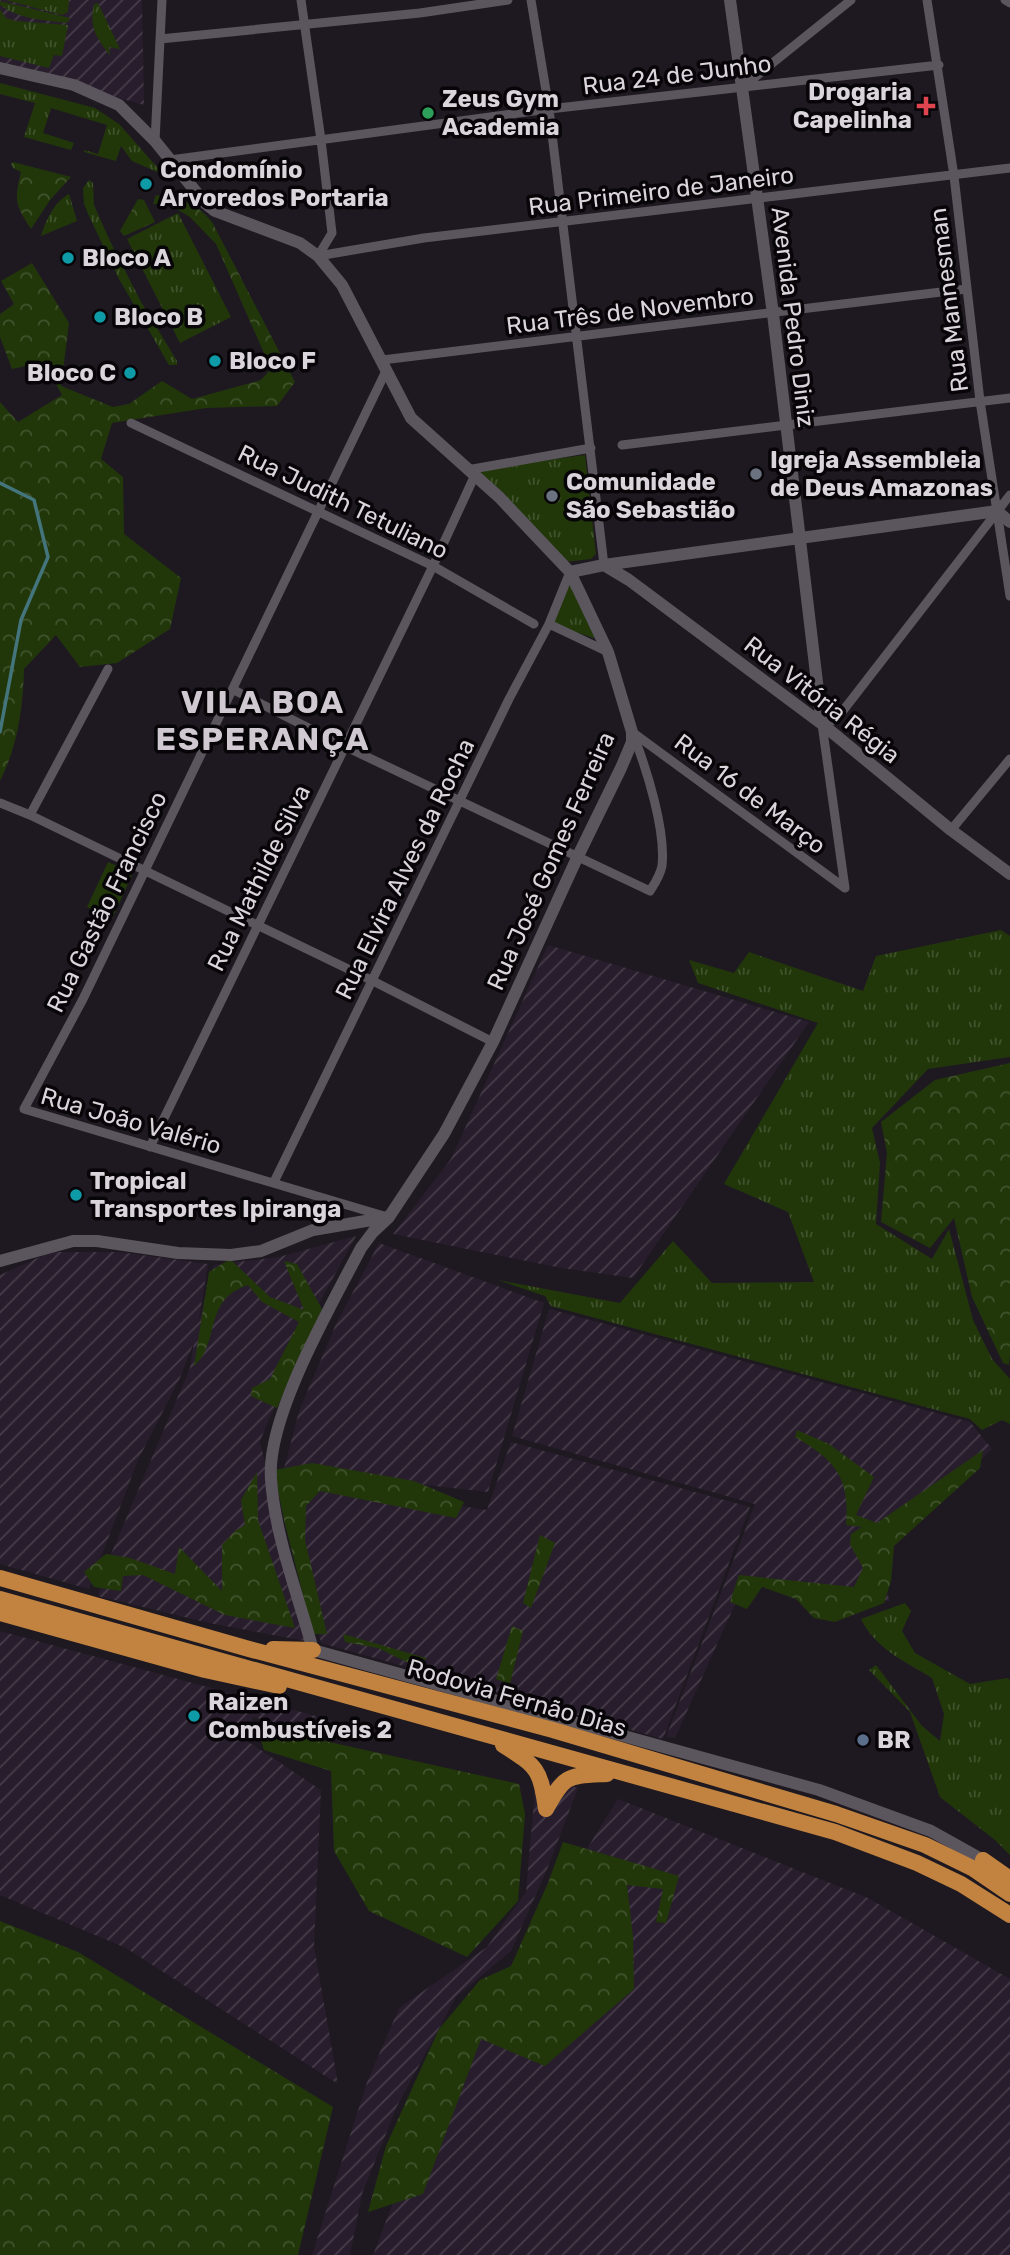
<svg xmlns="http://www.w3.org/2000/svg" width="1010" height="2255" font-family="Rubik,sans-serif">
	<style>
		.industrial { fill: url(#industrial-furrows) }
		.grass { fill: url(#grass-tufts) }
		.forest { fill: url(#forest-crowns) }
		.pitch { fill: #21370a }
		.lines { fill: none; stroke-linecap: round; stroke-linejoin: round }
		.stream { stroke: #44757c; stroke-width: 3.5 }
		.street { stroke: #5b555d; stroke-width: 9 }
		.secondary { stroke: #5b555d; stroke-width: 12 }
		.highway { stroke: #c1833f; stroke-width: 16 }
		.health-dot { fill: #e0444e; stroke: #070508; stroke-width: 2.5 }
		.leisure-dot { fill: #2e9e5b; stroke: #070508; stroke-width: 2.5 }
		.culture-dot { fill: #0f9aa8; stroke: #070508; stroke-width: 2.5 }
		.worship-dot { fill: #6b7280; stroke: #070508; stroke-width: 2.5 }
		.service-dot { fill: #5c6f8a; stroke: #070508; stroke-width: 2.5 }
		.labels { text-anchor: middle; stroke-width: 7; stroke-linejoin: round; paint-order: stroke }
		.street-label { font-size: 24px; fill: #d9d5da; stroke: #070508 }
		.poi-label { font-size: 24px; font-weight: bold; fill: #d9d5da; stroke: #070508; text-anchor: start }
		.district-label { font-size: 32px; font-weight: bold; letter-spacing: 2px; fill: #d0c9d2; stroke: #070508 }
	</style>
	<defs>
		<pattern id="industrial-furrows" width="10" height="10" patternUnits="userSpaceOnUse" patternTransform="scale(1.75)"><rect width="10" height="10" fill="#281d2c"/><path d="M-1 1l2-2M0 10L10 0M9 11l2-2" fill="none" stroke="#473d4a"/></pattern>
		<pattern id="grass-tufts" width="24" height="20" patternUnits="userSpaceOnUse" patternTransform="scale(1.75)"><rect width="24" height="20" fill="#21370a"/><path d="M3 7l-1-3M5 7V3M7 7l1-3M15 17l-1-3M17 17v-4M19 17l1-3" fill="none" stroke="#41532d"/></pattern>
		<pattern id="forest-crowns" width="20" height="18" patternUnits="userSpaceOnUse" patternTransform="scale(1.75)"><rect width="20" height="18" fill="#21370a"/><path d="M2 6a3 3 0 1 1 6 0M12 15a3 3 0 1 1 6 0" fill="none" stroke="#41532d"/></pattern>
	</defs>
	<rect width="100%" height="100%" fill="#1e1920"/>
	<path class="industrial" d="M0,0H142L144,105L0,65Z
		M548,945L809,1022L633,1278L561,1268L393,1234L451,1159Z
		M356,1236L316,1309L260,1441L305,1641L209,1623L98,1596L108,1561L190,1368L194,1342L180,1378L138,1460L89,1589L0,1564V1275L51,1252H119L208,1264L198,1325L214,1265L279,1257Z
		M379,1243L544,1303L488,1492L284,1469L299,1411L336,1324Z
		M549,1309L970,1422L992,1449L874,1561L890,1601L745,1582L675,1738L666,1737L755,1504L512,1436Z
		M511,1442L750,1507L663,1739L321,1643L285,1479L487,1510Z
		M0,1631L338,1722L329,1736L253,1717L244,1739L321,1790L314,1946L338,2084L126,1948L0,1895Z
		M536,1777L578,1788L548,1867L511,1951L456,1997L397,2106L362,2194L350,2255H312L367,2082L399,2008L487,1947L526,1892Z
		M618,1799L868,1898L1010,1979V2255H373L436,2090Z"/>
	<path class="grass" d="M5,0H69L68,12L62,15Z
		M0,1L70,18L67,23C43,20 19,19 0,5Z
		M98,3L120,49L109,47L110,56C96,36 89,29 94,4Z
		M0,9L6,18L16,21L68,25L62,56L54,55L49,68L0,56Z
		M0,83L95,108L119,124L164,175L132,161L121,146L116,161L84,152V150L98,154L107,125L51,108L43,133L74,143L71,150L24,137L35,103L0,94Z
		M89,180L93,183L94,205L109,239L140,300L177,361V365H169L119,279L89,216L84,204L83,188Z
		M69,194L77,221L41,236C46,220 54,202 69,194Z
		M178,213L231,317L180,343L127,239Z
		M585,455L596,554L591,559L565,562L478,474L480,469Z
		M569,583L597,639L553,625Z
		M1001,930L1010,936V1057L928,1069L872,1128L880,1163L876,1224L932,1259L949,1229L973,1320L992,1359L1010,1379V1424L1002,1420L982,1430L970,1419L551,1306L545,1296L498,1280L620,1303L673,1241L712,1283L814,1282L788,1212L724,1184L818,1023L698,983L689,960L734,973L749,952L863,991L876,956Z
		M905,1603L911,1611L902,1631L915,1653L970,1684L1008,1678L1010,1681V1855L995,1840L940,1797L910,1712L869,1670L876,1665L922,1726L940,1741L944,1714L932,1678C904,1661 876,1649 861,1619Z"/>
	<path class="forest" d="M13,162L71,177L50,200L31,229C15,204 14,201 21,172L13,168L11,164Z
		M156,195C181,200 195,201 212,222L295,382L277,406L206,408L112,423L101,459L123,477L124,534L181,578L170,629L117,663L80,667L56,635L24,669C23,708 18,745 0,781V402L18,422L62,395L44,362L12,369L0,337V314L14,304L1,281L32,263L69,323L61,386L113,407L129,404L162,381L192,399L261,380L271,369L216,244L190,217L170,205L153,204Z
		M138,199L144,200L155,222L124,236L120,231Z
		M1010,1063V1353L1009,1365L1003,1363L972,1297L954,1218L930,1248L881,1222L887,1153L881,1122L935,1080Z
		M230,1259L270,1297L304,1310L284,1261L297,1264L322,1309L277,1408L251,1396L252,1388L270,1379L299,1322L262,1302L248,1285C202,1300 221,1343 194,1366L209,1272Z
		M797,1430L829,1444L874,1477L856,1515L877,1523L983,1450L980,1468L894,1546L891,1581L884,1603L835,1622L814,1618L796,1599L762,1587L747,1609L730,1602L739,1575L854,1587L863,1568L850,1544L851,1534L862,1527L846,1525C850,1477 835,1460 795,1437Z
		M312,1463L414,1481L464,1502L456,1518L320,1491L306,1506L305,1540L327,1634H313L284,1520L274,1470Z
		M257,1472L258,1520L295,1628L225,1615L143,1575L123,1576L121,1591L94,1587L84,1572L106,1554L130,1558L175,1574L179,1547L222,1591V1545L235,1531L245,1525L241,1500Z
		M540,1535L555,1543L531,1608L523,1603Z
		M512,1626L523,1631L510,1684L496,1679Z
		M343,1634L426,1658L423,1664H411L378,1648L345,1642Z
		M257,1726L519,1784L525,1814L518,1901L467,1957L369,1911L334,1851L331,1771L264,1750Z
		M563,1842L679,1876L666,1923L656,1922L663,1889L627,1885L633,1937L634,1989L545,2066L481,2039L423,2194L368,2212L386,2146L439,2029L480,1980L511,1966L548,1883Z
		M0,1921L78,1952L333,2107L298,2255H0Z"/>
	<path class="pitch" d="M108,862L133,873L112,919L87,907Z"/>
	<g class="lines">
		<path class="stream" d="M0,483L34,500L48,557L21,620L0,732"/>
		<path class="street" d="M301,0L321,140L332,233L318,256
			M531,0L549,109L604,565
			M927,0L954,176L980,401L1010,596
			M1005,0L1010,3
			M160,39L420,13L508,0
			M744,86L851,0
			M155,141L162,0
			M170,160L549,109L939,65
			M318,256L424,238L1010,168
			M382,360L966,289
			M131,423L433,566L534,624
			M622,445L1010,398
			M467,470L591,448
			M549,624L608,652
			M234,690L344,746L650,891C655,883 660,876 662,866C666,831 647,770 634,737
			M632,732L845,888
			M0,803L30,815L373,981L493,1042
			M30,815L108,669
			M951,830L1010,759
			M845,888L822,724L835,720L842,712L1010,495
			M150,1147L433,566L475,475
			M274,1182L509,699L549,624L570,572
			M384,1216L24,1109L83,999L386,371"/>
		<path class="secondary" d="M730,0L773,314L822,724
			M0,68L74,85L119,105L155,141L205,203L215,211L300,243L318,256L342,285L411,418L499,497L570,572L608,652L632,732V742L621,768L577,858L493,1042L444,1134L389,1217L373,1232L361,1248C332,1304 266,1417 271,1479C275,1537 298,1594 313,1650L819,1790L931,1831L983,1860
			M604,565L629,580L822,724L951,830L1010,874
			M570,572L604,565L997,511L1010,522
			M0,1261L73,1241H97L178,1253L231,1255L261,1251L313,1230L389,1217"/>
		<path class="highway" d="M0,1578L249,1649L553,1730L836,1814L925,1845L972,1868L1010,1894
			M0,1599L835,1832L917,1863L961,1884L1010,1915
			M0,1613L205,1670L279,1686
			M273,1649L313,1650
			M503,1745C538,1767 540,1769 546,1809
			M546,1809C565,1774 567,1776 607,1774
			M983,1860L1010,1879"/>
	</g>
	<path class="health-dot" d="M922.5 95.5h7v7h7v7h-7v7h-7v-7h-7v-7h7z"/>
	<circle class="leisure-dot" cx="428" cy="113" r="7"/>
	<g class="culture-dot">
		<circle cx="146" cy="184" r="7"/>
		<circle cx="68" cy="258" r="7"/>
		<circle cx="100" cy="317" r="7"/>
		<circle cx="215" cy="361" r="7"/>
		<circle cx="130" cy="373" r="7"/>
		<circle cx="76" cy="1195" r="7"/>
		<circle cx="194" cy="1716" r="7"/>
	</g>
	<g class="worship-dot">
		<circle cx="756" cy="474" r="7"/>
		<circle cx="552" cy="496" r="7"/>
	</g>
	<circle class="service-dot" cx="863" cy="1740" r="7"/>
	<g class="labels">
		<g class="street-label">
			<text transform="translate(677 75) rotate(-7)" y="8">Rua 24 de Junho</text>
			<text transform="translate(661 191) rotate(-7)" y="8">Rua Primeiro de Janeiro</text>
			<text transform="translate(949 300) rotate(-97)" y="8">Rua Mannesman</text>
			<text transform="translate(630 311) rotate(-7)" y="8">Rua Três de Novembro</text>
			<text transform="translate(793 317) rotate(83)" y="8">Avenida Pedro Diniz</text>
			<text transform="translate(343 502) rotate(26)" y="8">Rua Judith Tetuliano</text>
			<text transform="translate(822 700) rotate(38)" y="8">Rua Vitória Régia</text>
			<text transform="translate(750 794) rotate(37)" y="8">Rua 16 de Março</text>
			<text transform="translate(551 861) rotate(-66)" y="8">Rua José Gomes Ferreira</text>
			<text transform="translate(405 869) rotate(-64)" y="8">Rua Elvira Alves da Rocha</text>
			<text transform="translate(259 878) rotate(-64)" y="8">Rua Mathilde Silva</text>
			<text transform="translate(107 902) rotate(-64)" y="8">Rua Gastão Francisco</text>
			<text transform="translate(131 1121) rotate(16)" y="8">Rua João Valério</text>
			<text transform="translate(517 1698) rotate(16)" y="8">Rodovia Fernão Dias</text>
		</g>
		<g class="poi-label">
			<text x="912" y="100" text-anchor="end">Drogaria<tspan x="912" dy="28">Capelinha</tspan></text>
			<text x="442" y="107">Zeus Gym<tspan x="442" dy="28">Academia</tspan></text>
			<text x="160" y="178">Condomínio<tspan x="160" dy="28">Arvoredos Portaria</tspan></text>
			<text x="82" y="266">Bloco A</text>
			<text x="114" y="325">Bloco B</text>
			<text x="229" y="369">Bloco F</text>
			<text x="116" y="381" text-anchor="end">Bloco C</text>
			<text x="770" y="468">Igreja Assembleia<tspan x="770" dy="28">de Deus Amazonas</tspan></text>
			<text x="566" y="490">Comunidade<tspan x="566" dy="28">São Sebastião</tspan></text>
			<text x="90" y="1189">Tropical<tspan x="90" dy="28">Transportes Ipiranga</tspan></text>
			<text x="208" y="1710">Raizen<tspan x="208" dy="28">Combustíveis 2</tspan></text>
			<text x="877" y="1748">BR</text>
		</g>
		<g class="district-label">
			<text x="263" y="713">VILA BOA<tspan x="263" dy="37">ESPERANÇA</tspan></text>
		</g>
	</g>
</svg>
